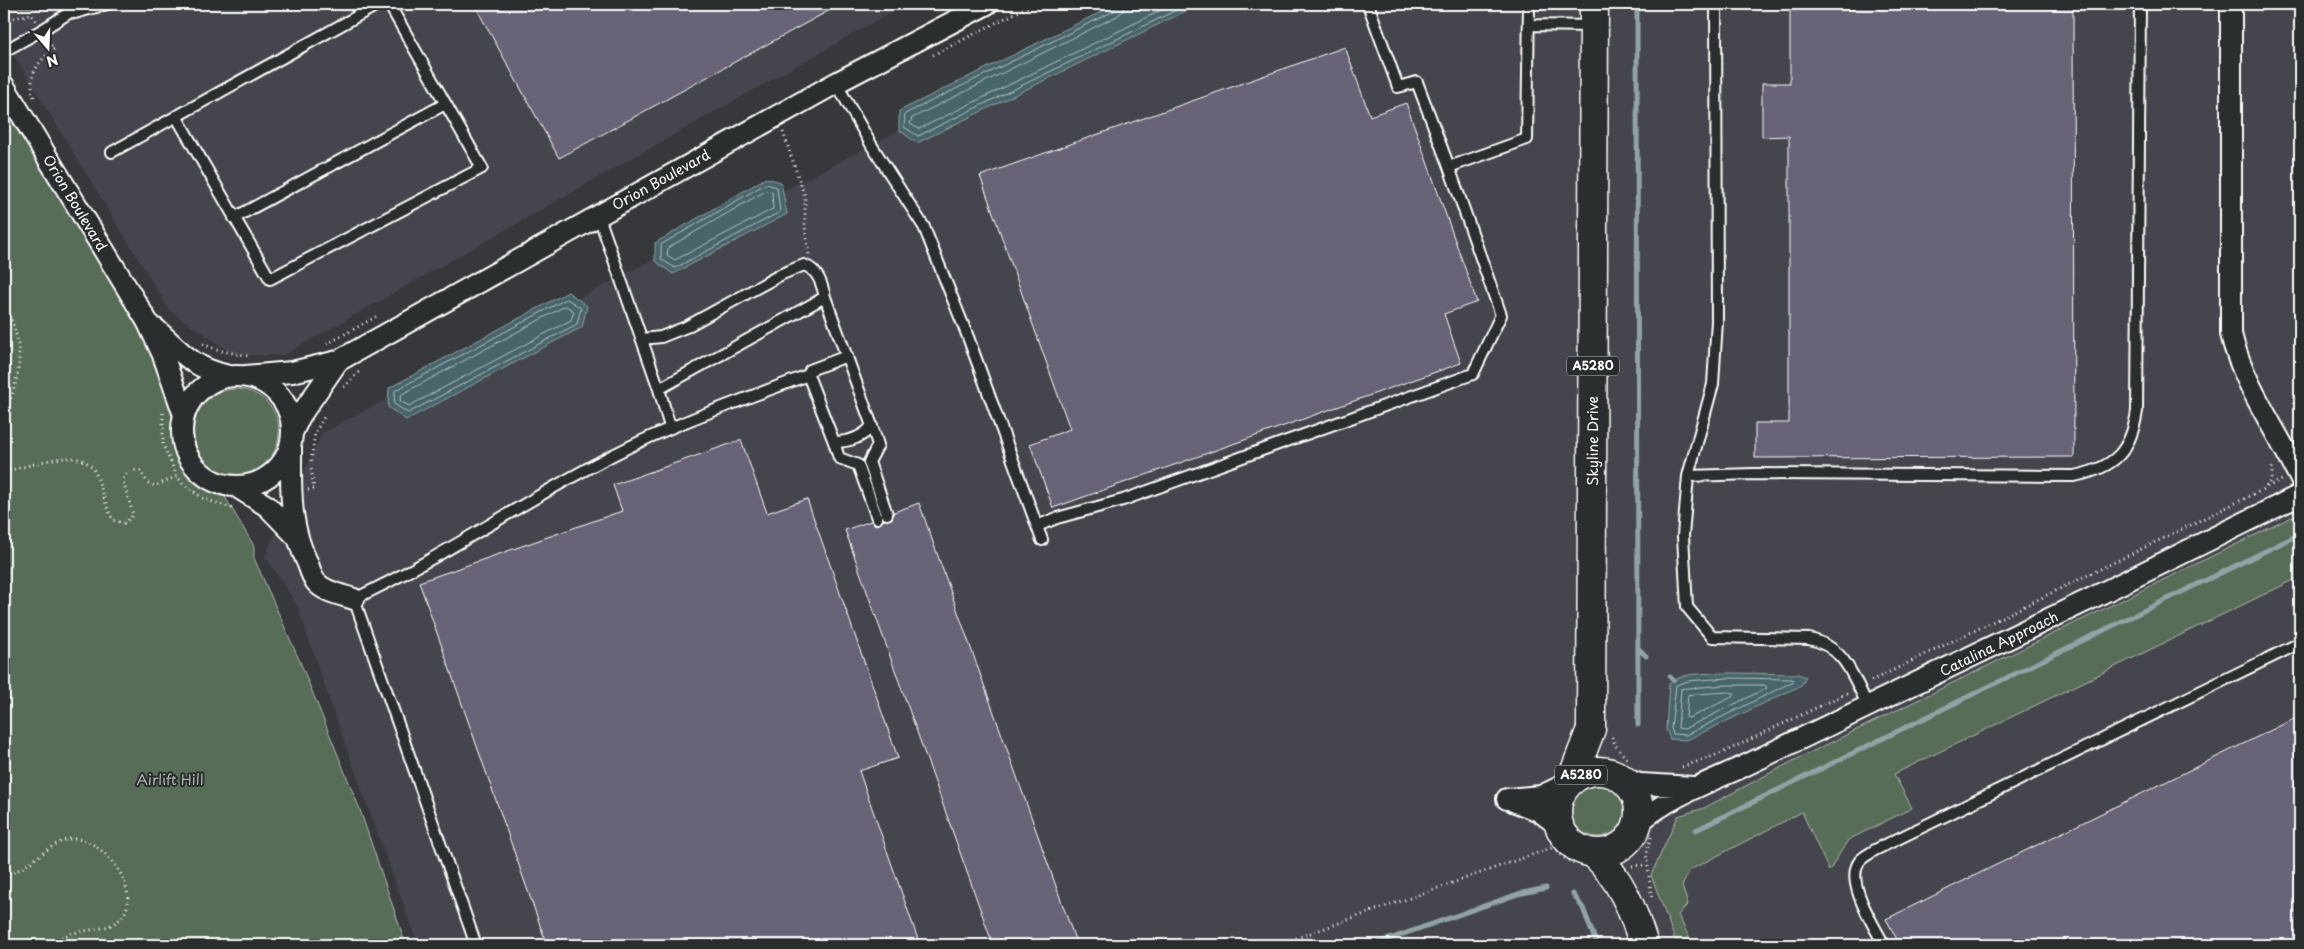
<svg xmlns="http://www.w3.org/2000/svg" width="2304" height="949" font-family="'Playpen Sans',sans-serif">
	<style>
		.built { fill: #45454d }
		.green { fill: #596d58; stroke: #acb6ac }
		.water { fill: #47656a; stroke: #91a3a6 }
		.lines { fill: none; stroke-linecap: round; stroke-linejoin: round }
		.shore { stroke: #b5c1c3; stroke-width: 1 }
		.stream { stroke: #91a3a6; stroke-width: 5 }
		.building { fill: #676476; stroke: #fff }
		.service-casing { stroke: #fff; stroke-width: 14 }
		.minor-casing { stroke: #fff; stroke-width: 24 }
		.primary-casing { stroke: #fff; stroke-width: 31 }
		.path { stroke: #fff; stroke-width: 3; stroke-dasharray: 1 4; stroke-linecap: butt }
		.service { stroke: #2a2d2e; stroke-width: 10 }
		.minor { stroke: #2a2d2e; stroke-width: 20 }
		.primary { stroke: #2a2d2e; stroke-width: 28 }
		.labels { text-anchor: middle; stroke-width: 4; stroke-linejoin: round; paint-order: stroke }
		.shield { fill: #2a2d2e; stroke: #bfc0c0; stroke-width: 1 }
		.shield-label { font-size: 12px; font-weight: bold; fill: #fff }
		.street-label { font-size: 14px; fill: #fff; stroke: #2a2d2e }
		.park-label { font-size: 14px; fill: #acb6ac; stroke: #2a2d2e }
	</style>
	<rect width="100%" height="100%" fill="#36383c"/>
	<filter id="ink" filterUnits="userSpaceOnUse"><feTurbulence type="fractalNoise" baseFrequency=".02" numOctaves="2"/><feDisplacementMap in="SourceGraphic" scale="10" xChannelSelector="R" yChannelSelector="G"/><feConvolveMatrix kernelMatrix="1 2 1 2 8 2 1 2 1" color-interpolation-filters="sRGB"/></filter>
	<g filter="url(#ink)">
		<path class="built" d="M4,4H906L284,355L236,356L170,311L4,39Z
			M1140,4H2300V945H418L331,705L298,607L265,556L322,433Z"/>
		<path class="green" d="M5,4H50L39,8L8,7Z
			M4,103L140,329L158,367L178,416L185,451L192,468L221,490L254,546V558L301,664L359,807L406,945H4Z
			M193 432a43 43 0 1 1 86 0a43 43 0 1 1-86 0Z
			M2300,513V577L1894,774L1912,808L1848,840L1829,871L1802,812L1690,870L1682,886L1688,904L1678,915L1693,945H1677L1651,875L1678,816L1704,808L1793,761Z
			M1571 810a27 27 0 1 1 54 0a27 27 0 1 1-54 0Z"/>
		<path class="water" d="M1117,4H1200L917,143L899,130V111Z
			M766,178L781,182L787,214L673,274L655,261V243Z
			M568,292L587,306L582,327L406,420L388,407L389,388Z
			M1729,673L1798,674L1806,677L1803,683L1800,686L1687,740L1670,739L1666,729L1669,684C1682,671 1711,674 1729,673Z"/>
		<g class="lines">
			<path class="shore" d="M1117,4L1114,11L905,114L904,127L918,136L1189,4
				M1124,4L1123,11L1117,16L912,118L910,124L919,129L1174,4
				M766,184L777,187L780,212L675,268L661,259V245Z
				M766,191L772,192L773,209L675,260L667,255L668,248Z
				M567,299L581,308L577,324L408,413L394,404L395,391Z
				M566,306L574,311L571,320L409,406L400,401L401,395Z
				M1729,678L1792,679L1794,681L1686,735L1673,734L1671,728L1676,685L1688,681Z
				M1729,685H1765L1767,688L1684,729L1678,728L1681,689Z
				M1729,692L1734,693V696L1689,718L1686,717L1688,695Z"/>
			<path class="stream" d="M1637,4L1638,725
				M1638,648L1646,656
				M1670,677L1673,680
				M1696,830L2300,534
				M1573,894L1583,908L1597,945
				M1372,945L1518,894L1546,888"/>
		</g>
		<path class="building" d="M474,4H841L559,158Z
			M1790,4H2073L2074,457L1755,458V423H1789V136L1762,137V83H1790Z
			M1345,47L1370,116L1406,103L1477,302L1444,314L1461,363L1053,508L1030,444L1070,429L980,176Z
			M741,440L767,513L807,499L898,758L859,771L920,945H547L419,582L622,511L613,485Z
			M919,503L1077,945H993L845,530L871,521L875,525L880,524L884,520L892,519L894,512Z
			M2300,716V945H1900L1886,919Z"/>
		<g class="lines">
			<defs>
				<path id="service" d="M355,4L361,14L379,4
					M1368,4L1398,87L1417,82L1449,167L1527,139L1529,4
					M1716,4L1717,321L1713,384L1688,476L1683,536L1687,607L1712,637L1809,639C1845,646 1853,677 1868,706
					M75,13L107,4
					M1529,25L1593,26
					M4,51L42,30L83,4
					M836,83L872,146L924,227L968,337L1042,540
					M176,116L270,279L482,168L389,4
					M112,152L361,14
					M598,214L659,389L670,427
					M234,218L445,104
					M642,339L661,337L686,327L782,274L804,265C818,270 822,284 825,297L659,389
					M808,375L810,370L847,356
					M872,426L878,445L869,462L887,514
					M834,442L839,458L858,465L877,518
					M1688,476L1754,474L2074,476C2114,468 2131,452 2137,411L2140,4
					M1037,526L1057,518L1123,500L1473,374L1501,315L1449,167
					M476,945L354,599C444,557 526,499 615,454C677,422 743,400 808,375L834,442C848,442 862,438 872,426L825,297
					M1884,945C1874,925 1845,883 1859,862C1862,857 1871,853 1875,850L2300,643"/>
				<path id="minor" d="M2231,4V334C2242,382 2278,433 2300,478
					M4,86L147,321L163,355L184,415
					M156,329C182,353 193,368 229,376
					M182 431a55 55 0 1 1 110 0a55 55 0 1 1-110 0Z
					M246,376L292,372L338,361L836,83L987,4
					M293,431L300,416L338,361
					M291,448C291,490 289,525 308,564C310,570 312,577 316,582C324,592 342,595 354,599
					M237,487L267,506L296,536
					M1621,778L1640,784L1693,787
					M1507,799L1541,796L1568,783
					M1513,801L1539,811L1559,826
					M1637,824C1667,798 1704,784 1740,768L2090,599L2300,495"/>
				<path id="primary" d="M1557 812a41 41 0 1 1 82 0a41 41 0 1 1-82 0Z
					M1571,781L1591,729L1594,4
					M1593,853C1621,878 1633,910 1644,945"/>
			</defs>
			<use href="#service" class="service-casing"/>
			<use href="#minor" class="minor-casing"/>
			<use href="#primary" class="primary-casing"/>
			<path class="path" d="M4,18L10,19L31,14L36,21
				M933,55L1033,4
				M34,97C27,76 38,61 54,49L48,41
				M783,132L805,197V227L809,255
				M4,301C25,349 23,369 4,416
				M203,344L217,350L248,356
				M327,344L379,315
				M344,387L359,372
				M163,413V445L177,476L183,484L204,499L235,509
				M311,461L315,433L324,417
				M4,471C28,469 80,442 95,472C102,487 105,505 113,520L124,523L131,518L133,514L123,481C125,472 131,469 140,471L148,483L155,486L177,476
				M2267,487L2282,480
				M308,490L314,489L311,469
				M1871,681L2260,491C2270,485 2273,477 2272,466
				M1612,737L1615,745L1628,760
				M4,742C11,755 12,768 4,781
				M1682,767L1722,753L1847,693
				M1651,837L1646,853L1652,899
				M1551,843L1563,857L1574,864
				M1632,866L1646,865
				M4,875C29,871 49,841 71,839C102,835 145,892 121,918C109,931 85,929 70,934C61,937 54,942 46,945
				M1277,945L1554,847"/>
			<use href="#service" class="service"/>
			<use href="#minor" class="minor"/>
			<use href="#primary" class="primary"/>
		</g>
	</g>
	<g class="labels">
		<g class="shield">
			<rect x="1567" y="356.5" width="52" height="19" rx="4"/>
			<rect x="1555" y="765.5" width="52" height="19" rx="4"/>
		</g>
		<g class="shield-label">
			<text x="1593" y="370">A5280</text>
			<text x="1581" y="779">A5280</text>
		</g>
		<g class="street-label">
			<text transform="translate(661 180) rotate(-29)" y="5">Orion Boulevard</text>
			<text transform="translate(75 203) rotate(59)" y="5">Orion Boulevard</text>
			<text transform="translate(1593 441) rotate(-90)" y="5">Skyline Drive</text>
			<text transform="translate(1999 644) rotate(-26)" y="5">Catalina Approach</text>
		</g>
		<g class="park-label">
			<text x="170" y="785">Airlift Hill</text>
		</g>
	</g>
	<rect width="2304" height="949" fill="none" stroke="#2a2d2e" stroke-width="20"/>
	<rect x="10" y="10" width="2284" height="929" fill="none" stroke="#fff" stroke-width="2" filter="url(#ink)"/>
	<g transform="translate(48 48) rotate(161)" stroke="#2a2d2e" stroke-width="4" paint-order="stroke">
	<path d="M0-4L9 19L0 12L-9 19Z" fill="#ffffff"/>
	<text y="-8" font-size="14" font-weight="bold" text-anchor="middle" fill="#ffffff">N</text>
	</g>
</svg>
